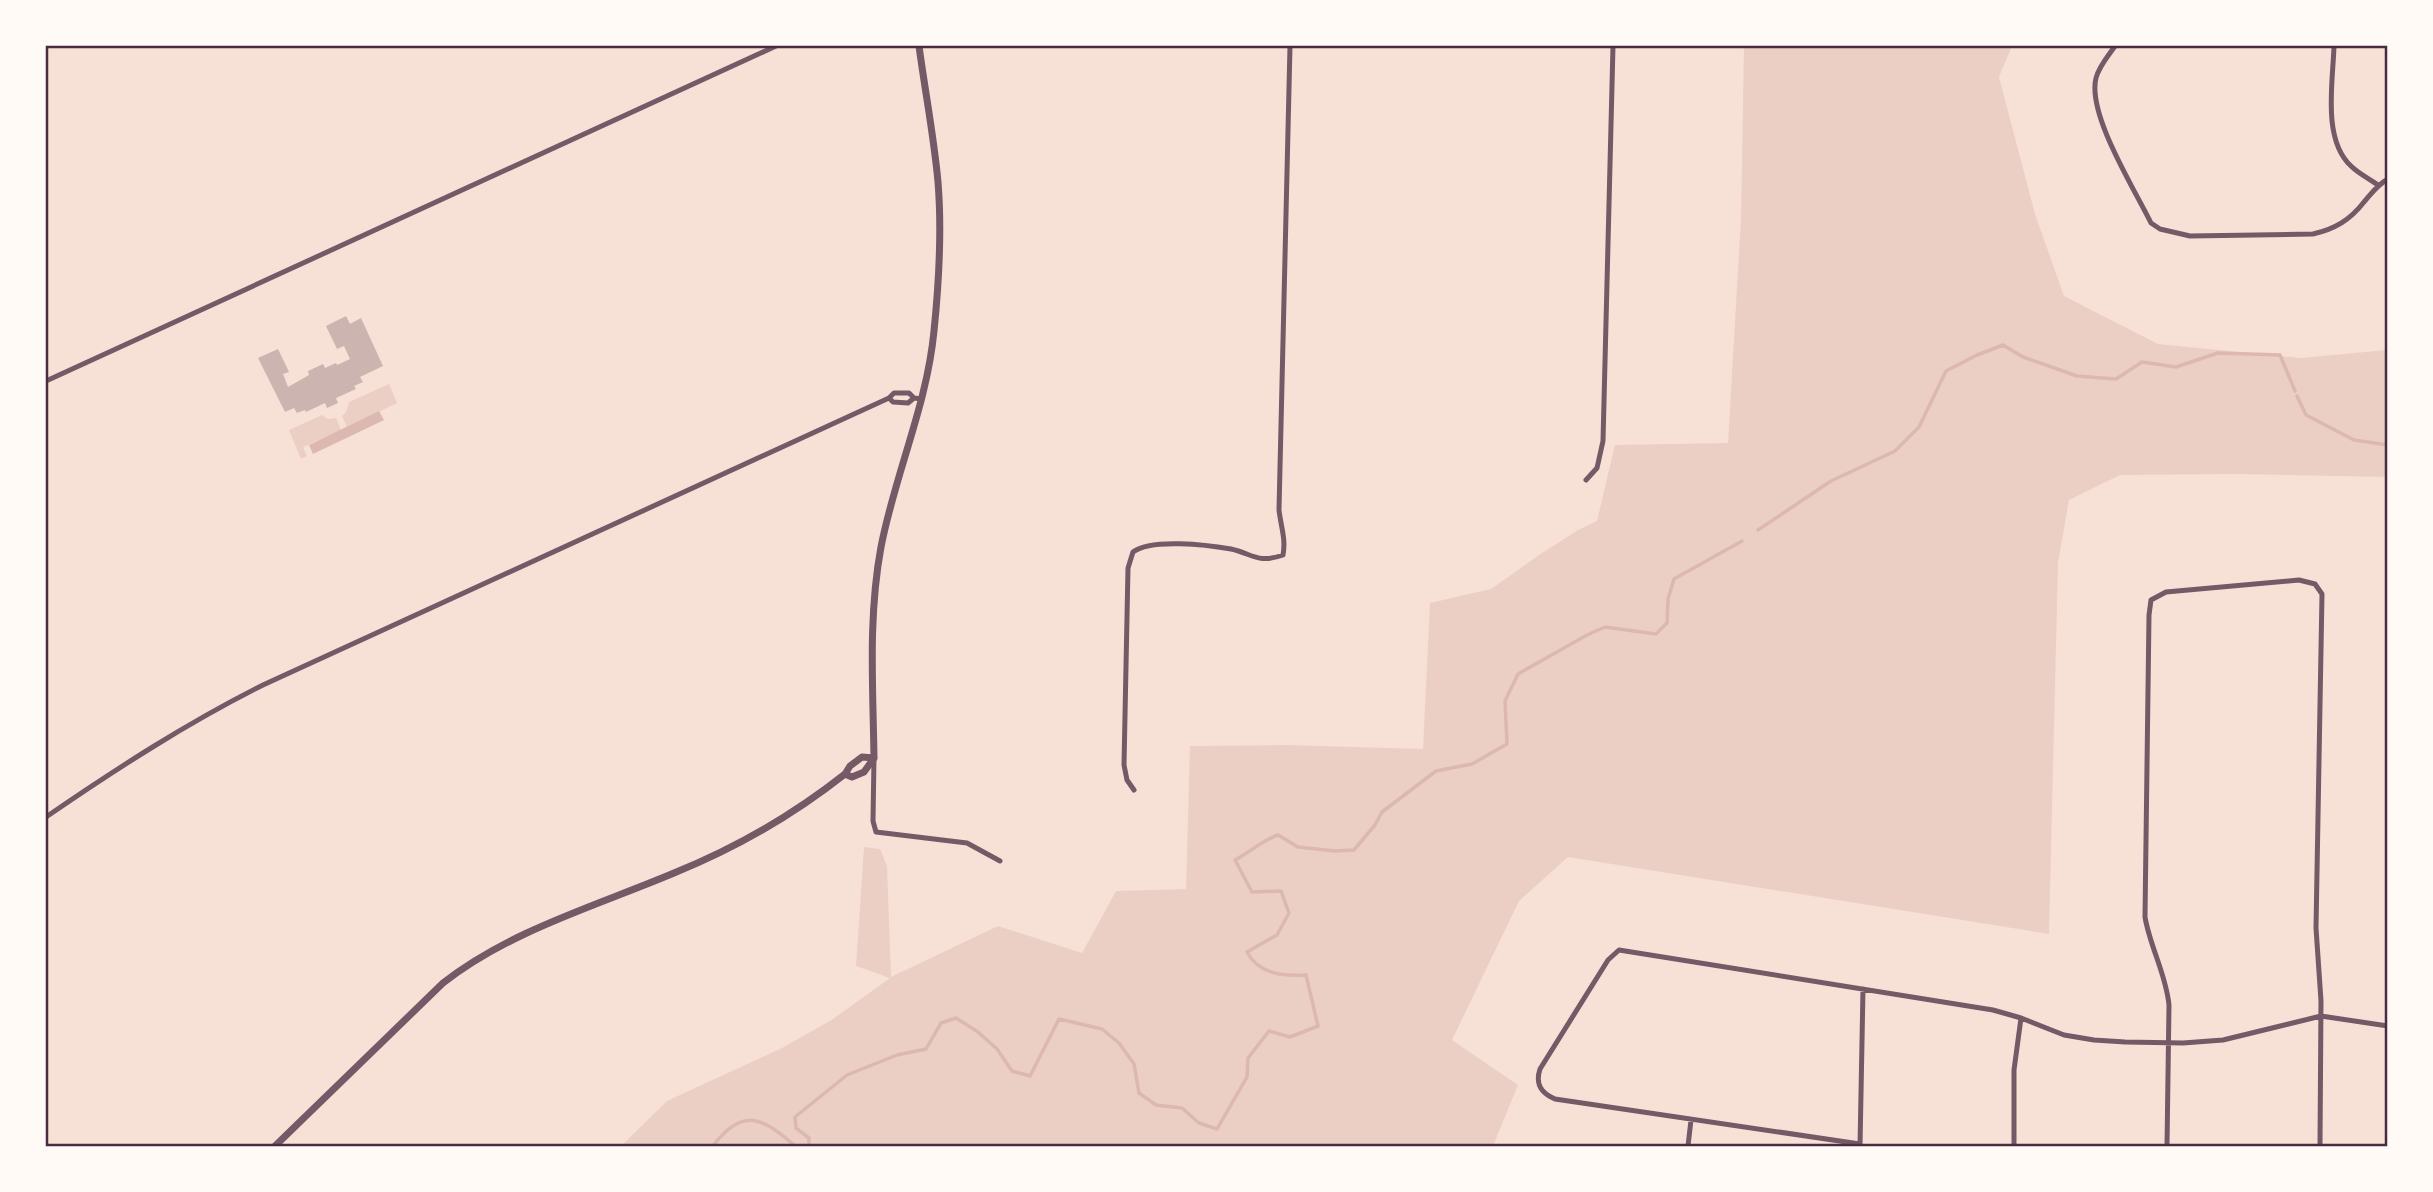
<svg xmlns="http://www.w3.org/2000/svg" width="2433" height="1192" font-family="'Open Sans',sans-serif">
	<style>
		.green { fill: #ebcfc5 }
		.water { fill: #dcb8b0 }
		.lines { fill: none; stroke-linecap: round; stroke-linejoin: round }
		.stream { stroke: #dcb8b0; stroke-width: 3.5 }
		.building { fill: #ccb4b1 }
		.minor { stroke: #755966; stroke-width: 5 }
		.tertiary { stroke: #755966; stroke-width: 7 }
		.neatline { fill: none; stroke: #4a2c40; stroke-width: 2.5 }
	</style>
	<rect width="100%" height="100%" fill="#f7e1d7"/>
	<path class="green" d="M1744,46H2012L1999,77L2035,214L2064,296L2158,344L2300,358L2387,350V477L2235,474L2120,475L2069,500L2058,563L2049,934L1568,857L1519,901L1452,1040L1518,1085L1493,1146H621L667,1101L782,1048L833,1019L890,978L856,966L864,847L880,849L887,866L891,977L998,926L1082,953L1116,891L1186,889L1190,746L1287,745L1423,749L1430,603L1491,589L1539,555L1578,530L1597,521L1615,445L1728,443L1741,218Z
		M389,384L397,403L347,427L342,416L346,412L349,402Z
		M322,415L328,419L336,418L341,430L303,447L307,456L301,459L289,430Z"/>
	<path class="water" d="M379,411L384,420L313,454L309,445Z"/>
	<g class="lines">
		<path class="stream" d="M2297,396L2306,415L2354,440L2388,445
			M1758,530L1831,481L1895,451L1919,427L1946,371L1977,355L2003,345L2023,357L2077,376L2116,379L2142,362L2176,367L2218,353L2280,355L2295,391
			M713,1146C743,1106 763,1118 795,1146
			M809,1146V1138L796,1128L795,1117L847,1075L897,1055L926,1049L941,1023L956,1018L978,1032L997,1049L1012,1071L1030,1076L1059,1019L1102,1029L1119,1043L1134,1064L1139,1093L1156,1105L1182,1108L1199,1123L1217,1129L1247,1077L1248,1058L1269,1031L1290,1037L1318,1026L1306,975C1284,976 1259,975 1247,952L1277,935L1289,913L1281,891L1252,892L1235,860C1250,852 1263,840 1278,835L1298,847L1335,851L1354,850L1375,825L1382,812L1436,771L1472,764L1507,744L1505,701L1518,674L1587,635L1605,627L1656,634L1667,623L1668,599L1674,579L1742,541"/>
	</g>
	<path class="building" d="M346,316L350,324L361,318L383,366L360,377L363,382L354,386L356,389L336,398L338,403L327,408L325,403L306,412L305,410L297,413L294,408L285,412L258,358L278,349L289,372L283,374L288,387L309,375L308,371L323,364L325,368L336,363L337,365L350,359L344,346L337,349L326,326Z"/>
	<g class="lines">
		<path class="minor" d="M2115,46C2109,55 2099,66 2096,78C2087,114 2134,188 2151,223L2160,229L2190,236L2313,234C2335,229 2350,220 2364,202C2372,193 2377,185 2388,179
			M2334,46C2333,82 2322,139 2351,166C2359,174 2370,179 2378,185
			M46,381L776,46
			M889,398L893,402L908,403L914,398
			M1586,480L1597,468L1603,441L1613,46
			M874,758L873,821L876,832L967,843L1000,861
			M1134,790L1127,780L1124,765L1128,568L1133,552C1151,538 1208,545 1231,549C1253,554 1258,564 1283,555C1286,539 1281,527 1279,510L1290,46
			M46,817C116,769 187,723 263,685L889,398L894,393H909L914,398L922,399
			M1860,1144L1555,1099C1541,1093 1535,1084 1540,1069L1608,960L1619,950L1993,1010L2021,1018L2064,1035L2094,1040L2125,1042L2183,1043L2223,1040L2321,1016L2388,1026
			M1688,1146L1691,1120
			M1860,1146L1863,989
			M2014,1146V1070L2021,1018
			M2167,1146L2169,1005C2166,974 2150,947 2145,917L2149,615L2151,600L2166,592L2299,580L2315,584L2322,594L2316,928L2321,1001L2320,1146"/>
		<path class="tertiary" d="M874,758C873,687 868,617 881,547C895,474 927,405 934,331C939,282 942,231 938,182C934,137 925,91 919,46
			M845,774L852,777L864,772L874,758
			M275,1146L443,983C511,930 596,906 674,873C736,848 793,815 845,774L850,766L862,757L874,758"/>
	</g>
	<rect width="2433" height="1192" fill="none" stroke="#fffaf5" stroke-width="94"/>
	<rect x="47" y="47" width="2339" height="1098" class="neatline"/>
</svg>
